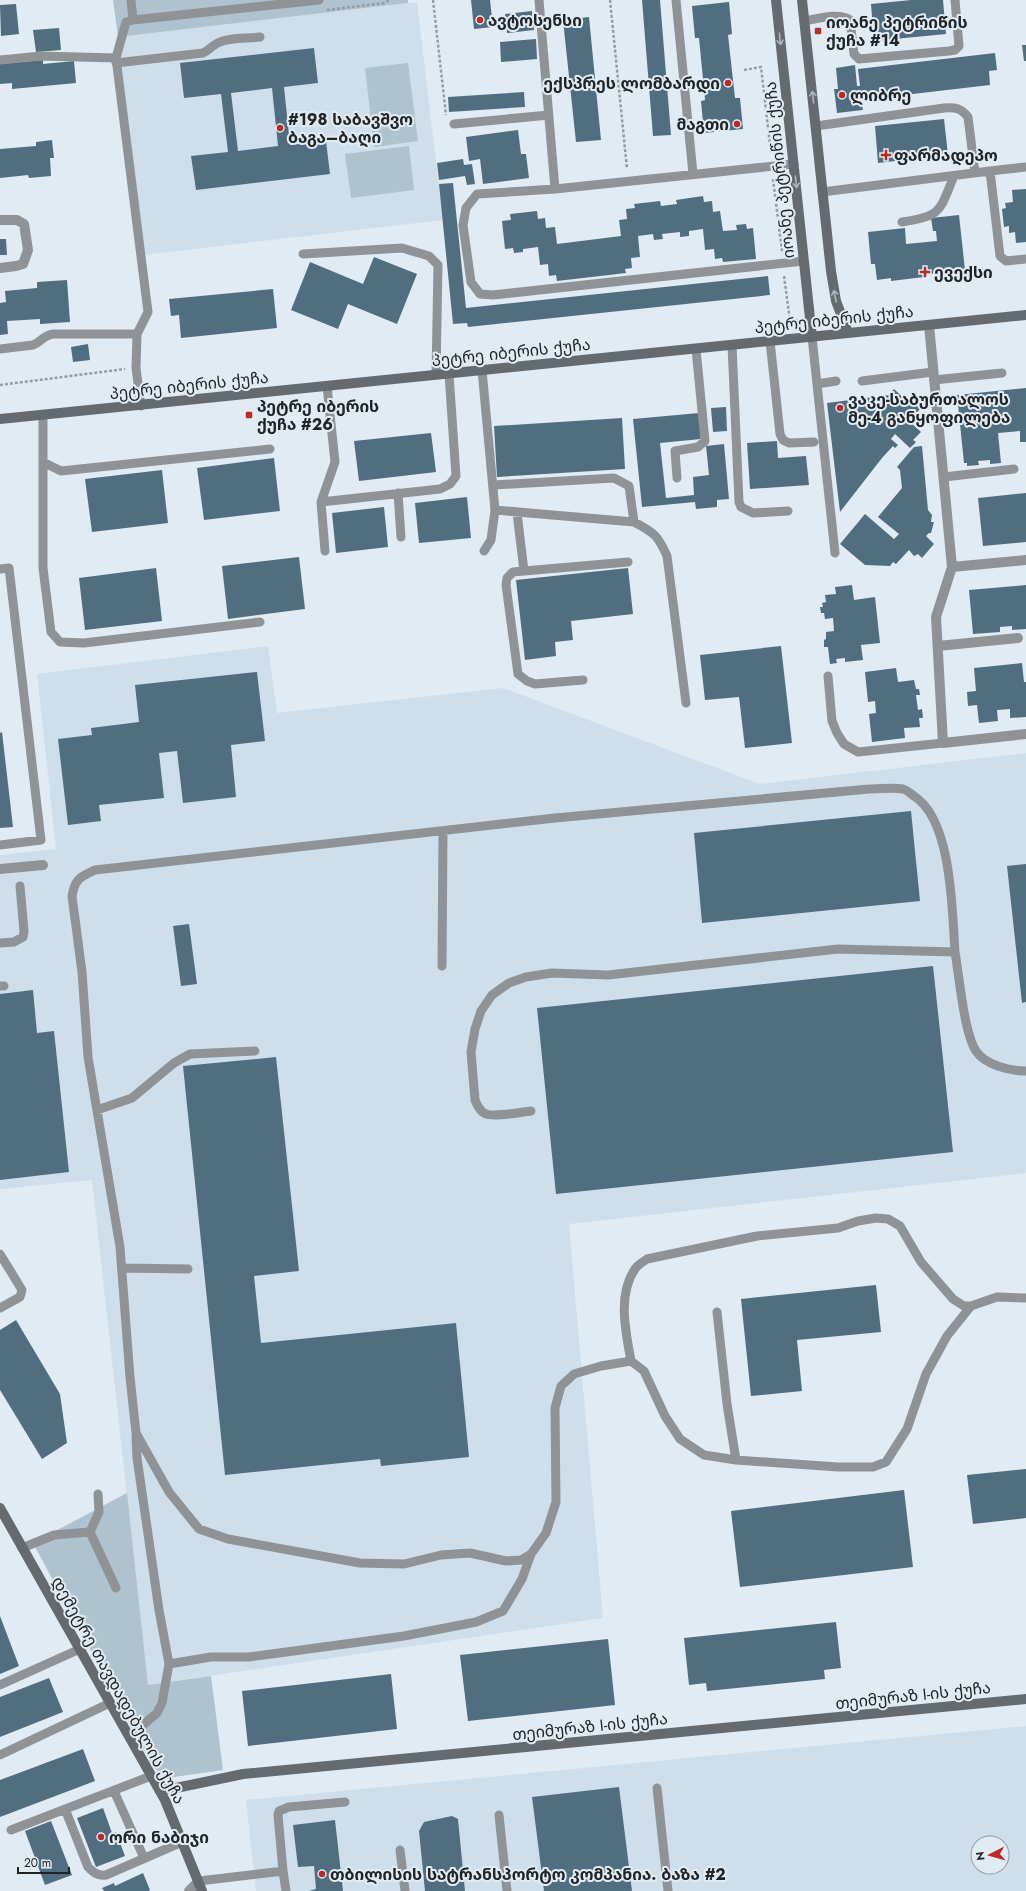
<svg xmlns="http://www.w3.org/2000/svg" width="1026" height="1891" font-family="Jost,'Noto Sans Georgian',sans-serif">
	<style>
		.built { fill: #cedfeb; fill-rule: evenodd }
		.green { fill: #aec2d0 }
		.building { fill: #516e81; fill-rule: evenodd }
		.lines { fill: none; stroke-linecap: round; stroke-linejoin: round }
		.path { stroke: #959da3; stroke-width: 2.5; stroke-dasharray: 3 2; stroke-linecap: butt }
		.lane { stroke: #8f9396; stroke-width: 9 }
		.street { stroke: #8f9396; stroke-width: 10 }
		.secondary { stroke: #646a6e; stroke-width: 10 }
		.oneway { stroke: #afb7be }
		.poi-dot { fill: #b92b24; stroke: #e1ebf3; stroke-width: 1.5 }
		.labels { text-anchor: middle; stroke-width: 4; stroke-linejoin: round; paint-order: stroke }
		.poi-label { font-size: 16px; font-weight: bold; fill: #212528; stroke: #e1ebf3; text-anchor: start }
		.street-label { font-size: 16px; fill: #212528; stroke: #e1ebf3 }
	</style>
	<rect width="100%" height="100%" fill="#e1ebf3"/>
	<path class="built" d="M417,2L443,220L143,255L118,37Z
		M268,646L277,713L503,688L760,784L1026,753V1173L569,1224L603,1618L148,1685L92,1180L0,1189V855L56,849L37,674Z
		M1026,1726V1891H256L246,1800ZM978,1843H1002V1867H978Z"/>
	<path class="green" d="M113,0H408V3L118,37Z
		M408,63L418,141L374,147L365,68Z
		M409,146L414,190L351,198L345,154Z
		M127,1493L148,1685L211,1676L223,1770L167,1778L153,1767L33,1543Z"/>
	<path class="building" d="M471,0H490L493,27L474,29Z
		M642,0H660L671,135L653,136Z
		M911,0H943L946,34L874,41L871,4Z
		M729,2L732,34L728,35L735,98H740L743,129L704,133L701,101L705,100L699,38H695L692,6Z
		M16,4L19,34L1,36L0,5Z
		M532,11L534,30L507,33L505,14Z
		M589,17L601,140L576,142L563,20Z
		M59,28L61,50L36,52L33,30Z
		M536,39L537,59L501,62L500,42Z
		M1022,45H1026V61H1024Z
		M314,48L318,83L284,87L290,145L326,141L330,174L196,190L191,156L228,152L221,94L184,98L180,63ZM272,88L278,146L238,151L231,93Z
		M995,53L997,70L989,71L990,85L861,100L863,110L837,113L834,89H838L836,68L855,65L857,86H860L858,69Z
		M43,60V64L74,61L76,83L12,89V83L0,84V64Z
		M524,92L525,107L449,112L448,97Z
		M944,119L948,155L878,163L875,126Z
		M518,130L521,154H526L529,178L483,184L480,159L469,161L466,137Z
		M52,140L54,158H50L51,176L29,178L28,175L0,178V149L36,146V142Z
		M463,159L464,165L472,164L475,184L467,185L465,176L439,180L437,163Z
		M453,183L466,308L768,276L770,295L468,327L467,323L453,324L439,184Z
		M1026,189V242L1016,243L1015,232L1009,233V226L1004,227L1002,209L1006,208L1005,203L1013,202L1012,190Z
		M703,196L704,202L712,201L713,212L720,211L723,231L737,230L736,225L746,224L747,229L753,228L756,259L723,262L722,258L715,259L714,249L705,250L703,229L689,231V236L680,237V232L662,234L663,239L654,240L653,234L638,236L640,257L631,258L632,268L625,269L626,273L557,281L556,275L549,276L548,264L540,265L538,247L523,249V252L514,253L513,248L505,249L502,221L511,220L510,214L537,211L538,219L545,218L546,228L555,227L557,244L621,236L619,220L627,219L626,209L635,208L634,204L660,201L661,206L677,204L676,200Z
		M959,215L965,270L923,275L924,277L891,281V278L877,280L875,264H871L868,232L905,228L906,244L937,241L936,231H933L931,218Z
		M0,239H6L7,255H0Z
		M374,257L417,274L397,324L348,304L338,329L291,310L310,262L363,284Z
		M67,280L70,322L40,324V319L7,321L8,334L0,335V303L6,302L5,291L37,288V282Z
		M273,289L277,328L181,338L179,315L171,316L169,299Z
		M88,344L90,360L73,362L71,347Z
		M1026,388V442H1020V431L998,433L1001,463L990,464V460L978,461L979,465L967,466V463H964L957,395Z
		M894,389L912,406L915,404L920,409L909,421L921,432L913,440L916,442L910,448L895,434L891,439L898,445L895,448L893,446L882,458L840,512L827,403L889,395Z
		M726,407L727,431L713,432L711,408Z
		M699,413L701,439L660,443L666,498L694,495L693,477L709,475L706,446L724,444L729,499L717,500V507L696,509L695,502L642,507L633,419Z
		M622,418L625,469L497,477L494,426Z
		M431,433L436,472L359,481L354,441Z
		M777,441L778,458L806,456L809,485L750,489L747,443Z
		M922,446L928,510L932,515L931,522H934L931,533H929L926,536L934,544L922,558L918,554L914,556L909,550L896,564L893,562L890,566L865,565L840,544L865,514L894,539L899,534L878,517L902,488L900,470L897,467L914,447Z
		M274,458L280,511L204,520L197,468Z
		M162,470L168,523L92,532L85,479Z
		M1026,493V542L983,546L978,498Z
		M467,497L471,538L419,543L415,503Z
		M384,507L388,547L336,553L332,513Z
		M299,557L305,609L228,619L222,566Z
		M156,568L162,621L85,630L79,578Z
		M628,568L633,614L571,621L573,640L555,642L556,656L525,660L516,580Z
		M852,585L854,600L875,597L880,643L861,645L863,660L845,662V658L836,659L837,663L830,664L828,647H824V640L826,639V632L834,631L833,618L825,619L824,613H821L820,607H823L822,603L826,602L825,595L836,594L835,587Z
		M1026,585V629L1012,630V626L1000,627V632L973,634L969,590Z
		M781,646L792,743L745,748L739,697L705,700L700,655Z
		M1022,663L1024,682H1026V717L1010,718V709L997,710L998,721L979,723L977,705L968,706L967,692L976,691L974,668Z
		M896,668L898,682L914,680L916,689H919L920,695H916L918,710L922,709L923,718H919L920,727L904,728L905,738L872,742L869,714L876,713L875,701L868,702L865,672Z
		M257,672L265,741L231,745L236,797L183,803L177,751L159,753L164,798L99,805L101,821L68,825L58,739L92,735L91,728L139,722L135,685Z
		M2,732L13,827L0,828V733Z
		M911,811L920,901L702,923L694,833Z
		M1026,864V1002L1022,1003L1007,866Z
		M189,924L197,984L181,986L173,926Z
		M933,966L953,1152L556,1194L537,1008Z
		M33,990L37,1033L54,1031L69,1172L0,1180V994Z
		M276,1057L299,1271L254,1276L261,1343L456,1323L469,1457L381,1466L380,1459L225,1475L183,1066Z
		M876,1285L881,1332L797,1340L802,1391L751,1396L741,1299Z
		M16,1320L60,1394L67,1443L42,1459L0,1390V1330Z
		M1026,1469V1518L973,1524L967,1475Z
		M904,1490L913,1567L740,1587L731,1511Z
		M0,1616L19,1666L0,1674Z
		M836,1622L841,1668L824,1670L825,1679L707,1691L706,1683L689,1685L684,1638Z
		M608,1639L615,1705L468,1721L460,1655Z
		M391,1674L397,1729L248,1746L242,1691Z
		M49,1678L63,1712L0,1737V1697Z
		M83,1749L95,1781L0,1817V1780Z
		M619,1787L632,1891H544L532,1797Z
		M103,1808L112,1833L116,1832L125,1856L96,1867L77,1818Z
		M452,1816L458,1819L465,1891H425L419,1831L424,1822Z
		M335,1820L343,1891H309L316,1889L314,1866L298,1867L293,1825Z
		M51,1821L72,1875L45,1885L25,1831Z
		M143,1873L150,1890L149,1891H104L102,1888L114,1883L115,1886Z"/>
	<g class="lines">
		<path class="path" d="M433,0L446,115
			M610,0L627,169
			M327,10L385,3L389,0
			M744,70L761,67L771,154
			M773,179L782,251
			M784,276L790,321L798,320
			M0,385L125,369"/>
		<path class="lane" d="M131,0L133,20L319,0
			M539,0L555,189
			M676,0L693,174
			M804,21C817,19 839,12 850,20L854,54L859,59L949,51L955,50L959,46L955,0
			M116,58L126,22L133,20
			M0,60L41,56L116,58L148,312L137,334L136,368L141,406
			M116,63L203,53C208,51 211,47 216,44C227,37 247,39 260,37
			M454,124L549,115
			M816,126L944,108C955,107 961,108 968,117L975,173
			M794,164L555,189L477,194L466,208L463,225L471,282L480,294L493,295L804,261
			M990,171L1026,167
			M822,192L990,171L1000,256L1006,261L1026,259
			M902,222C943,216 939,211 954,176
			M303,254L402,248L429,256L438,265L436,375
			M812,337L835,553
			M770,341L780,434L783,440L789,443L814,442
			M732,345L739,502L741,507L753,513L788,511
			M0,349L33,345C41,342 44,335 53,334H137
			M482,370L495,510L634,522C655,533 658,536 667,556L686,703
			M934,380L1002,373
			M862,381L933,372
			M817,384L836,381
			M43,415V568L51,632L60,642L84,643L260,622
			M43,462L61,471L270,449
			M944,477L1014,469
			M677,478L675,451L698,447L705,441L696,349
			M494,485L614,478L629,486L634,522
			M398,493L401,537
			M321,502L440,489L450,484L456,476L449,374
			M517,513L524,571L513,572L507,578L506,585L518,674L527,681L535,684L583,680
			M325,551L321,502L335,462L327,386
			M484,551L491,540L495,510
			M0,569L9,568L41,840L0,845
			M524,571L628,562
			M828,676L832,721L837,733L844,744L858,752L943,743
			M0,943L14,942L23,937L24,931L20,886
			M955,952C952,910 952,820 914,796C911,794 907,790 903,789C893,787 880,789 869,789L555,818L95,870C80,877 75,879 72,896L82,972L88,1057L120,1247L130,1377L136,1433L169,1492L199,1529L228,1539L360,1563L404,1564L441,1555L470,1553L506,1561L521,1560L531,1554L546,1533L556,1502L555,1408L561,1386L574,1374L601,1366L631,1361C626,1333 617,1295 635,1269C637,1265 643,1262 647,1259L757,1236L838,1228L858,1221L876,1218L888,1219L900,1226L921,1262L953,1299L964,1306H971L997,1297L1026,1298
			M442,966L443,832
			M0,986H4
			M97,1110L132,1098L174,1063L190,1054L255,1051
			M531,1111C521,1112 492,1118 484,1113C479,1110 477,1105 475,1100L471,1052L475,1029L481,1011L492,995L509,983L526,977L552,973L608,975L838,949L955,952C959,975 964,1033 976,1051C985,1065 1010,1071 1026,1071
			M0,1254L22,1290L20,1297L0,1308
			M122,1268L188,1269
			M717,1312L727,1404L736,1460
			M631,1361L644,1371L665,1416L680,1439L704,1455L736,1460L838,1467H873L886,1462L907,1429L926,1374L947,1336L971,1306
			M90,1532L99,1512L98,1494
			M22,1548L54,1535L90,1532L116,1588
			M169,1664L211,1657H249L279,1653L404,1636L476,1622L503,1611L522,1579L531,1554
			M0,1685L80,1649
			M129,1737L157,1713L162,1703L169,1664L159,1610L137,1458L136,1436
			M0,1755L110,1703
			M657,1788L668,1891
			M114,1791L144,1858
			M65,1809L88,1867C94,1873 98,1876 106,1875L182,1842
			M499,1815L507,1891
			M11,1830L151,1776
			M400,1850L405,1891
			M283,1871L286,1891
			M199,1881L283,1871L278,1815L279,1811L289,1807L345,1802"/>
		<path class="street" d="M0,220H17L24,224L28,250L23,264L16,266L0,268
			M929,325L952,567L936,617L943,743L1026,734
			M952,567L1026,560
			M938,646L1018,638
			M0,869L43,865
			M189,1891L199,1881"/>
		<path class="secondary" d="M776,0L812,337
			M802,0L831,271L836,301L848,333
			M0,419L1026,315
			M0,1508L165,1800L202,1891
			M159,1790L176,1788L243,1774L1026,1699"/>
	</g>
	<defs><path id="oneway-shaft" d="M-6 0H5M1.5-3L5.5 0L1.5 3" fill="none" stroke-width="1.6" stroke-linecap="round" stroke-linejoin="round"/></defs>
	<g class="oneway">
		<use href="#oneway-shaft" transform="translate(780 39) rotate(84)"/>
		<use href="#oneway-shaft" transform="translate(813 97) rotate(-96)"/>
		<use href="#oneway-shaft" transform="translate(796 182) rotate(84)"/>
		<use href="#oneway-shaft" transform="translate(835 296) rotate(-101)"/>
	</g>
	<g class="poi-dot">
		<circle cx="480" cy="20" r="4"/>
		<rect x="814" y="27" width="8" height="8" rx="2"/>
		<circle cx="728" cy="83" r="4"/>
		<circle cx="842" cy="95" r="4"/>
		<circle cx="737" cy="124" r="4"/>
		<circle cx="280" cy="128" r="4"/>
		<path d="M884 149h4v4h4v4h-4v4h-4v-4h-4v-4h4z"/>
		<path d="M923 266h4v4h4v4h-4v4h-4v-4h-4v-4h4z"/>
		<circle cx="840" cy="408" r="4"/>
		<rect x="245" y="411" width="8" height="8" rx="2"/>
		<circle cx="101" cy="1837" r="4"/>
		<circle cx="322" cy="1874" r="4"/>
	</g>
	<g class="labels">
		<g class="poi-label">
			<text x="488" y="26">ავტოსენსი</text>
			<text x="826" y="28">იოანე პეტრიწის<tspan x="826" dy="18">ქუჩა #14</tspan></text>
			<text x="720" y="89" text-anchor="end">ექსპრეს ლომბარდი</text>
			<text x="850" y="101">ლიბრე</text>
			<text x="288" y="125">#198 საბავშვო<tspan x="288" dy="18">ბაგა–ბაღი</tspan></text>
			<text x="729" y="130" text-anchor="end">მაგთი</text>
			<text x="894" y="161">ფარმადეპო</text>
			<text x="934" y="278">ევექსი</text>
			<text x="848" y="405">ვაკე-საბურთალოს<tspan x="848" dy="18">მე-4 განყოფილება</tspan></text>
			<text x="257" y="412">პეტრე იბერის<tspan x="257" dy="18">ქუჩა #26</tspan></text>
			<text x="109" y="1843">ორი ნაბიჯი</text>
			<text x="330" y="1880">თბილისის სატრანსპორტო კომპანია. ბაზა #2</text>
		</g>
		<g class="street-label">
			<text transform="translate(779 170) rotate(-96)" y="6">იოანე პეტრიწის ქუჩა</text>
			<text transform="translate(834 319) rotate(-6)" y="6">პეტრე იბერის ქუჩა</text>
			<text transform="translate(511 352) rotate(-6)" y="6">პეტრე იბერის ქუჩა</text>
			<text transform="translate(189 385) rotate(-6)" y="6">პეტრე იბერის ქუჩა</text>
			<text transform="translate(119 1690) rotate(61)" y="6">დემეტრე თავდადებულის ქუჩა</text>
			<text transform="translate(913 1695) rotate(-6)" y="6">თეიმურაზ I-ის ქუჩა</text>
			<text transform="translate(590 1726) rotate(-6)" y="6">თეიმურაზ I-ის ქუჩა</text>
		</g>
	</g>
	<g transform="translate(990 1855) rotate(264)"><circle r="19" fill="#e1ebf3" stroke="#949ca2"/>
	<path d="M0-3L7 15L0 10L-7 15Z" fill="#b92b24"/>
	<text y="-6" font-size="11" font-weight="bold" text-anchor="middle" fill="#212528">N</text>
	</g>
	<path d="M18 1867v6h51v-6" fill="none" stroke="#212528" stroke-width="2"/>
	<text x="24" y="1867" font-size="12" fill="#212528" stroke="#e1ebf3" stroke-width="3" paint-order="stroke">20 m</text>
</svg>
